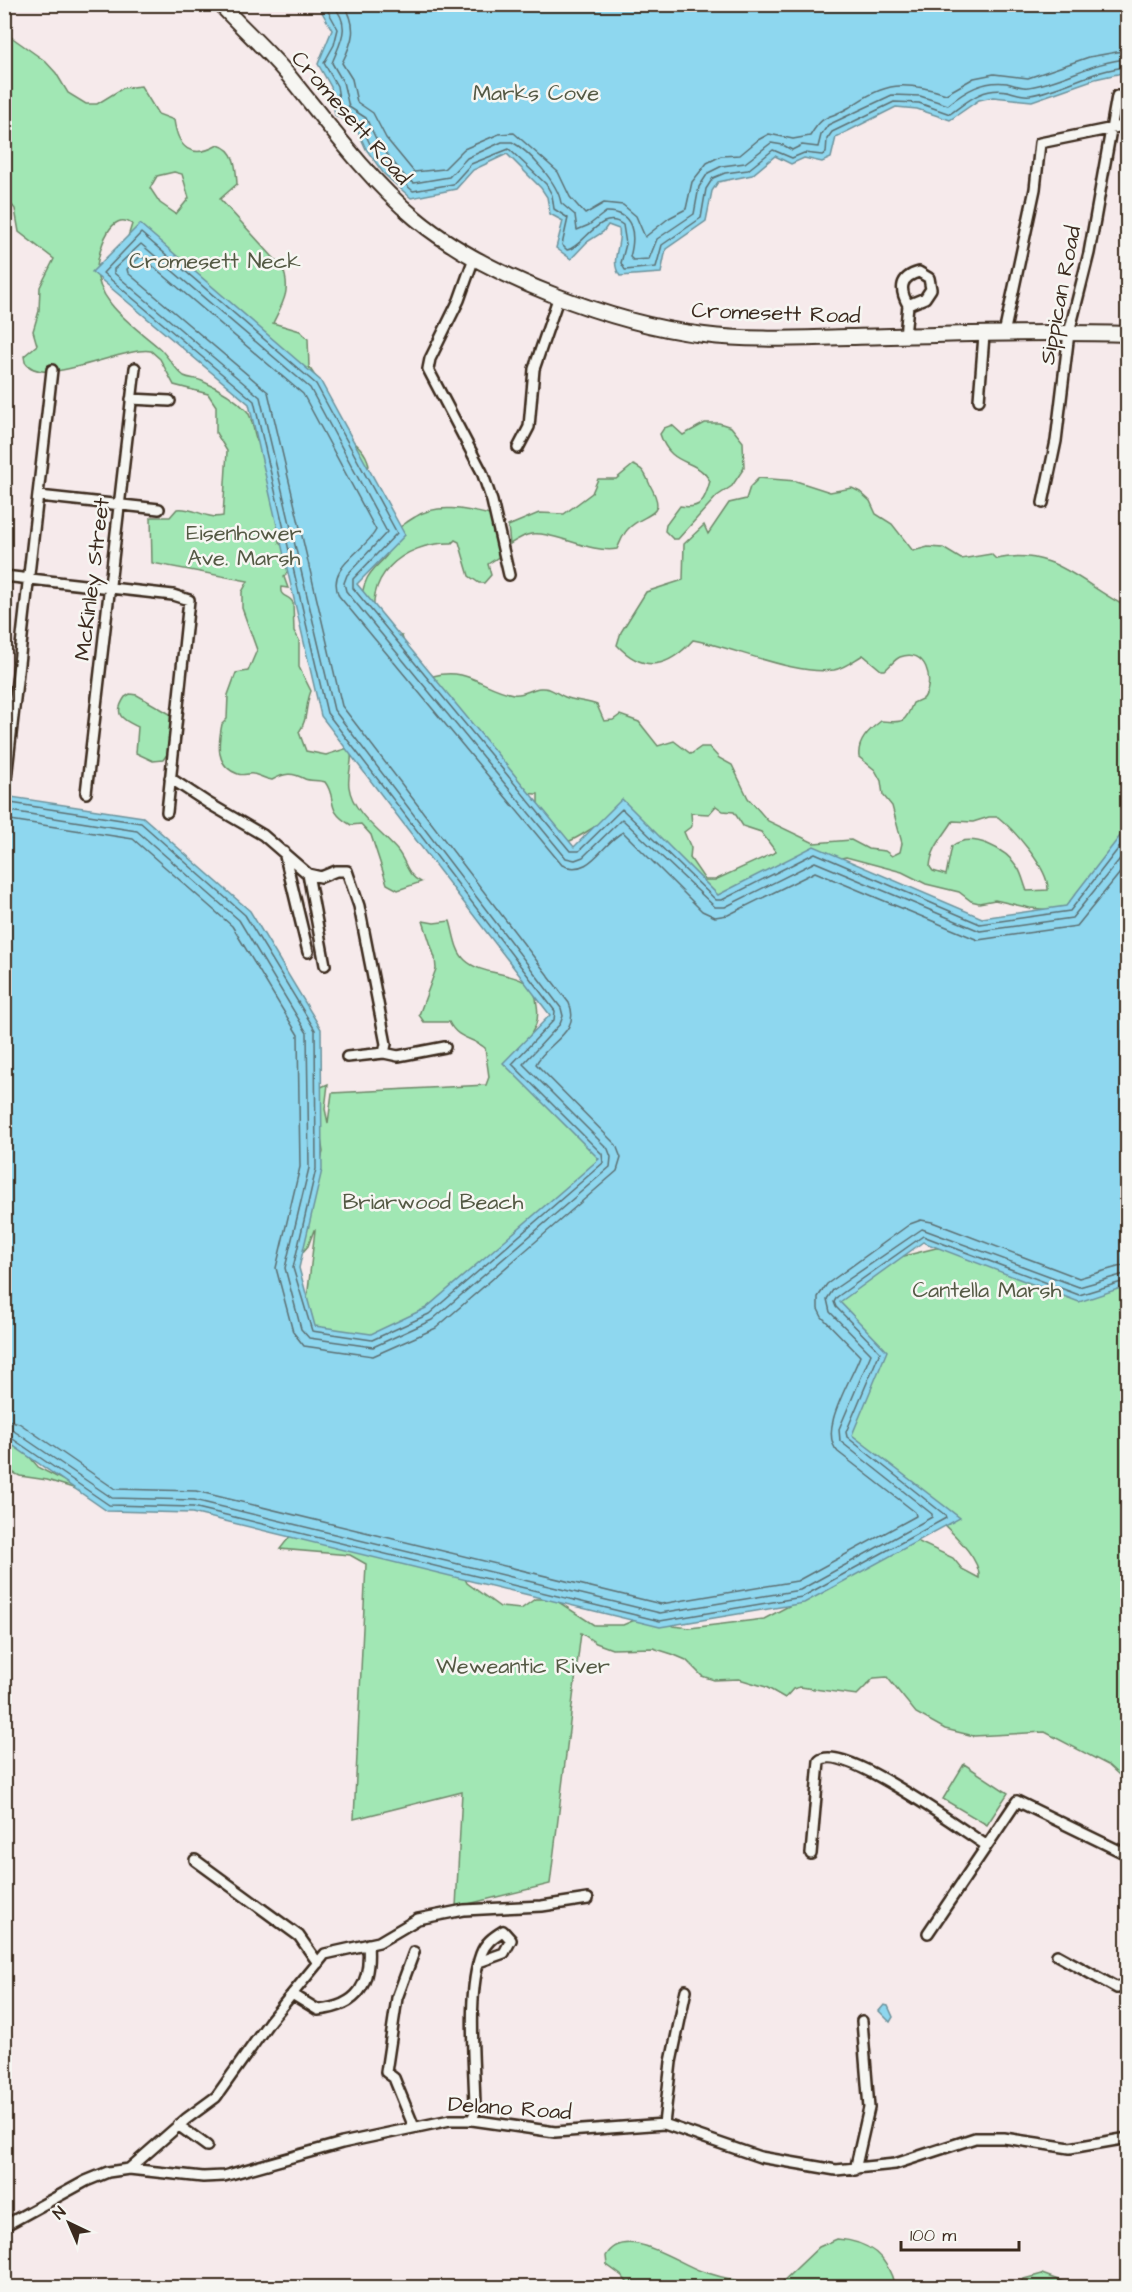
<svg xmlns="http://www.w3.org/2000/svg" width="1132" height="2292" font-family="'Architects Daughter',sans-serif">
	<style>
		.green { fill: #a1e7b4; stroke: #6e8869; stroke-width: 1.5; fill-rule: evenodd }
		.water { fill: #8ed7ef; stroke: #6d929b; stroke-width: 1.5 }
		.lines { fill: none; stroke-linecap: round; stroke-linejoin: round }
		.shore { stroke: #5c6f72; stroke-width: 1.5 }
		.street-casing { stroke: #3b2a1e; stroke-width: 14 }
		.secondary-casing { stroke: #3b2a1e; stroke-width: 18 }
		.street { stroke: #f6f6f2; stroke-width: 9 }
		.secondary { stroke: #f6f6f2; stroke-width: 14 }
		.labels { text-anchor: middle; stroke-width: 5; stroke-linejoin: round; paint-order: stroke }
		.park-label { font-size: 22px; fill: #545944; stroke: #f6f6f2 }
		.street-label { font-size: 22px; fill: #3b2a1e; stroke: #f6f6f2 }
	</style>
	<rect width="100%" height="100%" fill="#f6eaeb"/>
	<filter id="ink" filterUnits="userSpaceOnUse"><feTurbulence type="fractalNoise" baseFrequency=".0167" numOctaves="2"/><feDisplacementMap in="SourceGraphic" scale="12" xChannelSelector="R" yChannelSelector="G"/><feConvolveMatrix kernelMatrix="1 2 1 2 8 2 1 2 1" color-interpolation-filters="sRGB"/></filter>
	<g filter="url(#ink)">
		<path class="green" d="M4,32L45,61L56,73L68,93L86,104H97L123,88L141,86L158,114L174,120C178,148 191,160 218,145C236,150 236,169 237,184L220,199L282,267C292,289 283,303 273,323L300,331L308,339L309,367L323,388L328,401L329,423C344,437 366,445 369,466L362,474L361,488L366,495L378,492L376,528L386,533C398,531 404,523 415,517C436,503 466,509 490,515L495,537L500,542V556L488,564L491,575L484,583H479L469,576L459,542L455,540L452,543C403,542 360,578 378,629L402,636C409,662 414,660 433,676C468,667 482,688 513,694C523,696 530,689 540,688C551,687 555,693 565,697C574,701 587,701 597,705L604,721L613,720L620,715L639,722L658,746L674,741L691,754L701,747H709L719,758L732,765L748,798L768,821L814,843L851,840L868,849L885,851L892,856L900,852L902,843L892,806L883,795L881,781L875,770L859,757C857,741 869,730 881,721C905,723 904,723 913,703L924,698C935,680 926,647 900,657C895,659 890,666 885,670H881L863,655C854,660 845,668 834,670C796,676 733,647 693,640C669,667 644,674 617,645L621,632L646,592L683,580L684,544L704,525L708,534L729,503L746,499L750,487L759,478L796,481L830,492L852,488L860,492L870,501L876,514L892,524L913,551L928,547L943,548L961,559L991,554L996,559C1053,546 1081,584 1127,607V847C1111,857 1089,871 1088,893C1087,900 1090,905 1089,912L1085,914L1071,907L1051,910L1030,908L995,900L979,903L971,901L959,892L926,884L902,872L846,857L790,868L703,905L689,907L682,905C678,893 682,881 677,868C668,843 646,814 616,818C592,821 573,851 547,842L545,821L538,805V794C523,793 516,794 504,784L428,683C420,674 412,677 404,670C379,649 351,615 366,581C370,570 380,564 387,555L383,551L368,547L349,513L354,508L310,413L309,389L273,359L240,349L219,324L199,307L180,306L169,293L156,288L152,276L153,267L129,246L127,240L132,224C111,210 101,246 98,260C90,297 132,325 157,346C167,354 174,369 184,376C190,379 196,378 202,381C218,388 235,398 247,411C253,418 253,432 257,441L272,442L276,463L279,543L292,554L294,561L284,577L288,588L281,587C279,598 290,595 293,603L294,631L299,640V667L311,691C305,705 308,720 299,732L306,751L326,755L348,748L351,750C353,763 347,775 349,787C352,812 381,832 397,850C407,862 406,875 421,882L398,890L387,884L371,835L361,824L351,825C324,810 338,799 325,782C319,780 309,781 305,779C292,772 285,773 272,780C265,779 259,775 253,774C248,773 243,776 238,774C215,766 218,744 222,724L227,719L228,695L236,673L248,671L257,650L242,608V592L248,581L152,563L151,517H170L177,509C194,507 207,520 223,516L227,451L216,433V406L208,394L174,385L160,359L151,351C122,346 43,390 25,362L24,356L37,345L33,331L39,311L40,287L54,259L19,232L15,209L5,196ZM174,172L182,174L189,198L176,214L160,203L150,188L157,176ZM716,806L723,811L734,812L743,826L761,832L776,852L715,880H705L690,858L691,848L684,832L692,826L691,813L709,814ZM989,817H998C1014,830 1049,869 1048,890L1027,891C1024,884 1022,874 1018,868C1006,849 972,831 952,846L946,875L933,871L930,867C931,848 944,836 953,821L973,822Z
			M705,423H719L731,427L743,442L744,468L732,486L717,496L678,539H673L665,531L666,525L680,506C701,510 705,500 710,481C697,457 671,469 660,434L664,428L672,425L683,435Z
			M633,465C644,469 645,474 650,485C669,519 645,511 628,529C623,534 620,543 617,549C588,554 550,528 527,535C521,537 515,541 510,544L508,526L539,513L564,514L592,493L598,479H616Z
			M130,694L137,695L170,714L171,749L163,760L153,761L136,753L138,727C124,720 112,716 125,697Z
			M423,921L434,923L450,921C454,933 455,951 465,960C487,981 535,966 537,1005C538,1011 538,1018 536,1024C533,1032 527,1040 523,1048L591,1137L606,1184L438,1335H311L295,1262L323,1152L316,1104L321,1087L328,1084L325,1109L328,1123L332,1093L486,1085L489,1077L485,1048C472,1037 458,1040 449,1022H424L419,1015L436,969L435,958ZM314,1230H315L307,1299L295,1261L308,1246Z
			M1127,1243V1782L1108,1765L1045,1732L974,1736L945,1729L916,1713L887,1677L874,1678L857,1695L800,1687L793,1689L785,1698L766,1687L739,1679L714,1680L702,1676L686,1660L672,1654L653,1648L612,1649L596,1643L581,1633L550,1884L456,1907L462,1792L354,1819L366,1564L350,1555L280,1549L291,1535L460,1567L467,1583L500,1607L521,1609L535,1599H554L594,1625H623L637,1619L652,1617L673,1626L690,1628L764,1619L915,1540L953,1558L962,1569L979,1578C983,1541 869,1466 838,1444L823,1310L900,1257L936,1248Z
			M4,1427L39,1468L86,1492L47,1480L20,1476L5,1469Z
			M964,1764L1008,1793L987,1825L943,1799Z
			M837,2239C869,2241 888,2256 895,2287H631L622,2276L607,2265L606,2256C625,2223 677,2263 701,2271C726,2279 752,2285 778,2286L819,2247Z
			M1042,2274L1077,2287H1014L1024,2279Z"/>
		<path class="water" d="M318,5H1127V72L1095,79L1032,101L993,97L979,100L950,120L917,109L896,107L836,137L831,158L822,162L804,158L791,164L775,156L752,175L718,182L712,191L706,221L666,249L661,273L620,276C609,261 622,246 619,229L608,225L603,232L587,242L571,259L556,248L563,221L550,214L547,197L541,188L507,154L473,170L456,189L411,198L384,174L366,149L356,127L335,115L331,87L318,64L332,30Z
			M140,224L320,380L405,535L357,584L574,847L622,799L718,895L814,846L982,918L1066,906L1127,827V1286L1079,1302L923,1242L840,1302L887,1351L852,1435L960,1518L804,1603L660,1627L192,1513L107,1511L5,1440V796L143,817L250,911L321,1029L322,1170L299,1268L315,1326L371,1334L426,1308L599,1159L503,1063L550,1015L321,716L249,404L92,272Z
			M884,2005L888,2006L893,2017L890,2022L879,2011Z"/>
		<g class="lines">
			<path class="shore" d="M324,4L338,29L334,45L324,63L337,86L341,111L360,123L371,146L389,170L413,191L453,184L471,164L509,149L546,184L552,195L554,209L568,218L562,245L567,250C584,247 601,207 623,225L626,244L621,263L625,270L656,267L662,245L701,218L706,189L713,178L725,173L748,170L773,150L792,158L804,153L822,155L826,153L827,139L832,132L894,102L919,103L950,114C968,101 982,87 1007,91C1015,93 1022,96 1030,95C1063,90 1093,69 1128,67
				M332,4C352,26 341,40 332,63L343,82L349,107L366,118L378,143L407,179L414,183L449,177L467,158L502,142H512C529,151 558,183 561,203L575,215L577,230L589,225L606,212C634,211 636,235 630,257L633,260L649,259L657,239L694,214L699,187L708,173L722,166L745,163L771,143L783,145L792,150L802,145L818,147L821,135L828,125L892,95L920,96L948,105C965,91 983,80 1007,83C1014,85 1022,88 1029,87C1063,82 1093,61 1128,59
				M344,4C358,27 353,41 342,63L352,79L357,102L373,113L386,138L414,172L444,169L464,149L499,134L514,133L558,172L570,197L585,214L604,203L623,205L636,216L645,237L669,218L686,209L692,182L707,163L721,156L740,155L758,140L769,134L793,139L810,136C825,111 829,120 850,107C885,82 905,81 946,94L974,78L994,74L1028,78L1089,57L1128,50
				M4,802L141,823L245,915L315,1030L316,1169L293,1268L312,1331L372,1340L429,1314L603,1163L602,1154L512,1064L554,1020L555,1011L327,713L254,401L103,273L141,233L316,384L397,533L353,579V588L570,851H579L622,809L716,900H722L815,853L980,924L1070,911L1128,836
				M4,810L137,831L239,920L307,1033L309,1168L285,1268L301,1329L309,1338L373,1347L432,1320L610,1167L611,1157L608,1149L523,1064L560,1024L563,1016L561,1008L334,710L260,397L114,273V269L141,244L310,388L387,532L347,575L344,583L346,591L566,858L575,860L583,857L622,819L715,907H725L815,862L980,931L1072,918L1128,849
				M4,819L133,839L232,926L298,1035L300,1167L276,1268L293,1332L304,1346L373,1356L436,1328L617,1171L621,1158L616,1145L536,1064C546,1043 582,1032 569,1003L342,706L268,392L128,273L127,269L141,256L303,394L376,530C365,552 325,566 339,596L562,865C590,878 602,843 623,832L702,911L715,917L728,915L815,872L978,940L1077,926L1128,863
				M4,1419L19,1423L115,1489L196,1491L661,1604L797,1581L916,1516L915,1512L838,1452C817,1431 851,1381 860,1356L822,1317L818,1309V1297L827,1284L910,1224L921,1220L932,1222L1079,1278L1128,1264
				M4,1428L14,1431L112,1498L194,1500L660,1613L800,1590L932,1517V1514L840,1441L839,1429L871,1354L830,1312L827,1299L833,1290L922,1229L1079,1287L1128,1273
				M4,1436L10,1437L109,1505L193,1507L660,1621L802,1597L946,1518L945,1515L847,1437L846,1432L880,1352L836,1307L834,1302L837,1297L923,1236L1079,1295L1128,1280"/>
			<defs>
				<path id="street" d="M474,258L459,300L430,359L428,369L482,472L492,501L509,575
					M1004,334L1035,189L1040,143L1128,125
					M905,336L908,305L925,298L931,289L929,278L919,272C900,277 899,289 908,305
					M131,399L170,401
					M979,400L984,335
					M518,448L529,427L534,369L559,296
					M39,496L159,509
					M1043,503L1056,441L1069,333L1089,253L1117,96
					M4,576L173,595L189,600L167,812
					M170,778L208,803L263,835L308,874L321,877L336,871H347L359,906L386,1044L384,1053
					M6,779L52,370
					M86,793L135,368
					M284,852L308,952
					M308,874L325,965
					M347,1057L384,1053L398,1056L445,1047
					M811,1854L819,1761C841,1740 962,1830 986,1845
					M195,1860L299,1936L318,1963
					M928,1933L1017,1801L1128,1855
					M1057,1955L1117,1988L1128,1982
					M292,1994L318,2010C359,2006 371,1984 368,1944
					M472,2120L475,2112C475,2067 466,1995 481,1954C485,1943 493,1937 503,1931L511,1940L504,1953L479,1962
					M664,2124L671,2062L686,1990
					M178,2125L207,2146
					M414,2127L394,2078L386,2072L397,1998L414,1952
					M129,2169L186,2119L216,2097L270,2021L325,1954L379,1942L418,1919L464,1910L542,1906L588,1899
					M855,2170L869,2108L862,2021
					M4,2226L86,2181L108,2172L129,2169L203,2177L224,2176L342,2143L450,2120H472L555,2132L664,2124L760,2157L836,2170L895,2164L975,2138H1004L1070,2148L1128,2138"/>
				<path id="secondary" d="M220,4C242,28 267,50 288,75C328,124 366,177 415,218C484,276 614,324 704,335C751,341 801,338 849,337C941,335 1035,331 1128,334"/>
			</defs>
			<use href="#street" class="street-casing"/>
			<use href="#secondary" class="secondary-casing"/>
			<use href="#street" class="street"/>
			<use href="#secondary" class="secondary"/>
		</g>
	</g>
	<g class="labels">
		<g class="park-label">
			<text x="536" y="100">Marks Cove</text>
			<text x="215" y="268">Cromesett Neck</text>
			<text x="244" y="540">Eisenhower<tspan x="244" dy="25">Ave. Marsh</tspan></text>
			<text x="433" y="1209">Briarwood Beach</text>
			<text x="987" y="1297">Cantella Marsh</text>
			<text x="523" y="1673">Weweantic River</text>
		</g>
		<g class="street-label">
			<text transform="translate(352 117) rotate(49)" y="8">Cromesett Road</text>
			<text transform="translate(1059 295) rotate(-79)" y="8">Sippican Road</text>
			<text transform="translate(776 312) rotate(2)" y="8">Cromesett Road</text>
			<text transform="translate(91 579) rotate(-83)" y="8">McKinley Street</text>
			<text transform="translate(510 2107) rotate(4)" y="8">Delano Road</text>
		</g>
	</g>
	<rect width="1132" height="2292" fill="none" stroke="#f6f6f2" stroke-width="24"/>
	<rect x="12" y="12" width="1108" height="2268" fill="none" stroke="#3b2a1e" stroke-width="2" filter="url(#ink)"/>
	<g transform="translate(69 2223) rotate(316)" stroke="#f6f6f2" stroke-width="4.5" paint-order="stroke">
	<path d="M0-4.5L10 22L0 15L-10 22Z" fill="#3b2a1e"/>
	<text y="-9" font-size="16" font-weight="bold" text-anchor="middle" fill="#3b2a1e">N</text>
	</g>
	<path d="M901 2241v9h118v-9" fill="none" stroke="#3b2a1e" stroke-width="3"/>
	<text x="910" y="2241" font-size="18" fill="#3b2a1e" stroke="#f6f6f2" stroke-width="4.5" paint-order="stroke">100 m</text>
</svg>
